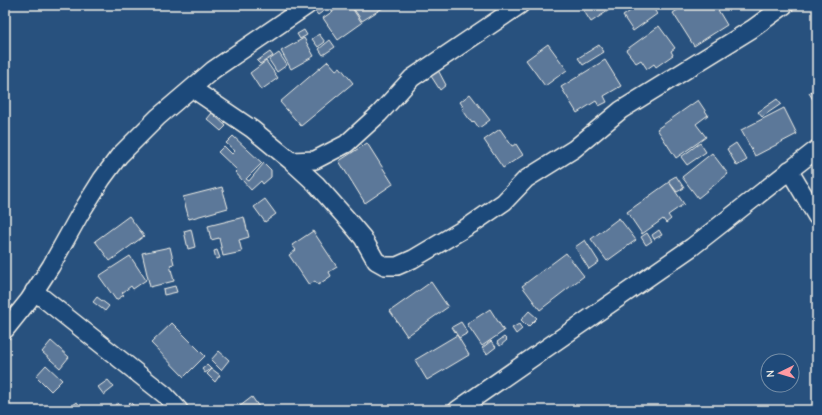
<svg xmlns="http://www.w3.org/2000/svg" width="822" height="415" font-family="'Comic Neue',sans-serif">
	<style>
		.building { fill: #5b7899; stroke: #f4f1e8 }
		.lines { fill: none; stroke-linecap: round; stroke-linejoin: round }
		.minor-casing { stroke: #f4f1e8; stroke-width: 20 }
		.minor { stroke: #1f4a7a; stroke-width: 17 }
	</style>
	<rect width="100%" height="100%" fill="#28517e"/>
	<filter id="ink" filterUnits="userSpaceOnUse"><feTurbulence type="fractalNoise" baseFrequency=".025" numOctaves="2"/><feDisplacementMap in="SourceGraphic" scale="8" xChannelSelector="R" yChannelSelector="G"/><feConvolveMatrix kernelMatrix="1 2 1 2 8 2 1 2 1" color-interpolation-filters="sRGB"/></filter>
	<g filter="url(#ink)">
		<path class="building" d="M320,5L325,10L318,15L314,10Z
			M342,5H350L362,23L338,40L323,18Z
			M351,5H386V6L362,21Z
			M580,5H617L591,22Z
			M639,5H651L657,14L633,31L623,16Z
			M685,5H715L727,25L694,46L673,13Z
			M659,26L675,48L671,51L673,55L656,67L654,64L647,69L641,60L636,63L626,50Z
			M304,30L307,35L300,39L297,34Z
			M319,34L325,42L318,47L312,39Z
			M304,38L314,56L291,69L281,51Z
			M330,40L335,47L323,55L319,49Z
			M548,44L567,70L545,86L526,60Z
			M599,45L604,52L583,65L578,58Z
			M270,52L273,56L260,64L257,61Z
			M279,53L287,65L277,72L269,60Z
			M605,60L621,86L604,96L607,102L599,106L596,101L577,113L561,87Z
			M266,61L278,78L261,90L250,73Z
			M328,61L336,70L340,67L353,83L301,126L280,102Z
			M438,70L446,85L440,90L431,76Z
			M817,88V106L809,93Z
			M470,94L490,120L479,128L474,121L472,123L462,109L464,108L460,102Z
			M777,99L781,104L762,117L758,112Z
			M698,100L708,115L696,124L706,137L676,158L657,129Z
			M784,108L797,134L755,156L741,130Z
			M212,113L226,126L221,131L207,119Z
			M500,129L512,146L516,144L523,155L503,168L484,140Z
			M233,136L262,163L246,179L249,181L264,163L271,170V177L263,184L261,181L251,190L235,172L237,170L218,152L224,146L232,154L235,151L226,143Z
			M367,143L393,184L365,203L339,161Z
			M700,143L706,152L687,165L681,157Z
			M736,143L747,160L737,166L727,149Z
			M712,153L728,174L698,198L682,177Z
			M676,176L684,188L677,192L669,182V180Z
			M669,182L684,204L668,215L671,219L666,223L663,219L642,234L627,212Z
			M222,187L228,208L189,219L183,197Z
			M265,199L276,214L265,222L254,207Z
			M129,216L144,236L110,261L95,241Z
			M244,217L249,237L239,240L242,252L223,256L219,238L211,240L208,226Z
			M619,218L636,240L607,261L591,239Z
			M191,229L195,247L188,249L184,231Z
			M659,230L662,235L654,239L652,235Z
			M313,231L337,267L329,272L331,276L318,285L315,281L309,285L289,255L296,250L292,245Z
			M647,233L652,241L646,245L641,237Z
			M585,240L599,262L589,269L575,247Z
			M170,247L174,264L170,265L174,281L150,287L142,253Z
			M217,250L220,258L216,259L214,251Z
			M566,253L584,276L540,310L522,286Z
			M130,256L146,280L133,289L131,286L122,293L124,295L116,300L99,276Z
			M431,282L448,307L407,336L390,311Z
			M175,286L177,292L164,295L163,289Z
			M97,297L109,306L105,311L93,302Z
			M490,309L504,331L482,346L467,324Z
			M529,311L537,318L528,327L521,320Z
			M461,322L468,333L459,338L452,327Z
			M172,323L205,356L184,377L151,343Z
			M519,324L522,329L516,334L512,328Z
			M457,335L469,355L427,380L415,360Z
			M504,337L507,340L500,346L497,342Z
			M51,341L69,357L60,368L42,352Z
			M491,341L496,347L487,354L482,348Z
			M219,351L229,360L221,370L211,360Z
			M46,365L62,380L51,391L36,376Z
			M207,365L211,369L205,373L202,369Z
			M212,369L220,375L215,382L207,374Z
			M108,380L114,387L104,395L98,387Z
			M252,397L261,410H235Z
			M77,402L83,410H67Z
			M130,402L135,407L132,409L128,404Z
			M118,403L123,410H109Z
			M346,406L349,410H341Z"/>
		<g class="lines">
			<defs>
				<path id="minor" d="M193,89L252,129L291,161L316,184L347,219L363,238L376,261L385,266H397L413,259L472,224L504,202L526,179L574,149L621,110L752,29L785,5
					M291,161L315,160L346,144L379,114L412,78L520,5
					M789,170L817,217
					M34,291L165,395L179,410
					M5,330L29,300L51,266L80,214L102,179L119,156L158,117L213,70L308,5
					M457,410L692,247L817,149"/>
			</defs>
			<use href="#minor" class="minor-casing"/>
			<use href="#minor" class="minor"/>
		</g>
	</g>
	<rect width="822" height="415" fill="none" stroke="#1f4a7a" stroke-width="20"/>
	<rect x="10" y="10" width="802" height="395" fill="none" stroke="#f4f1e8" stroke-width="1.5" filter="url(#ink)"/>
	<g transform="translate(780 373) rotate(265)"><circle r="19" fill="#1f4a7a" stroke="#748da6"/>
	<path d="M0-3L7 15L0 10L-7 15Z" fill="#ff9aa2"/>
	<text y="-6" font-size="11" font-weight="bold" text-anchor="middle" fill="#f4f1e8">N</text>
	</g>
</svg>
